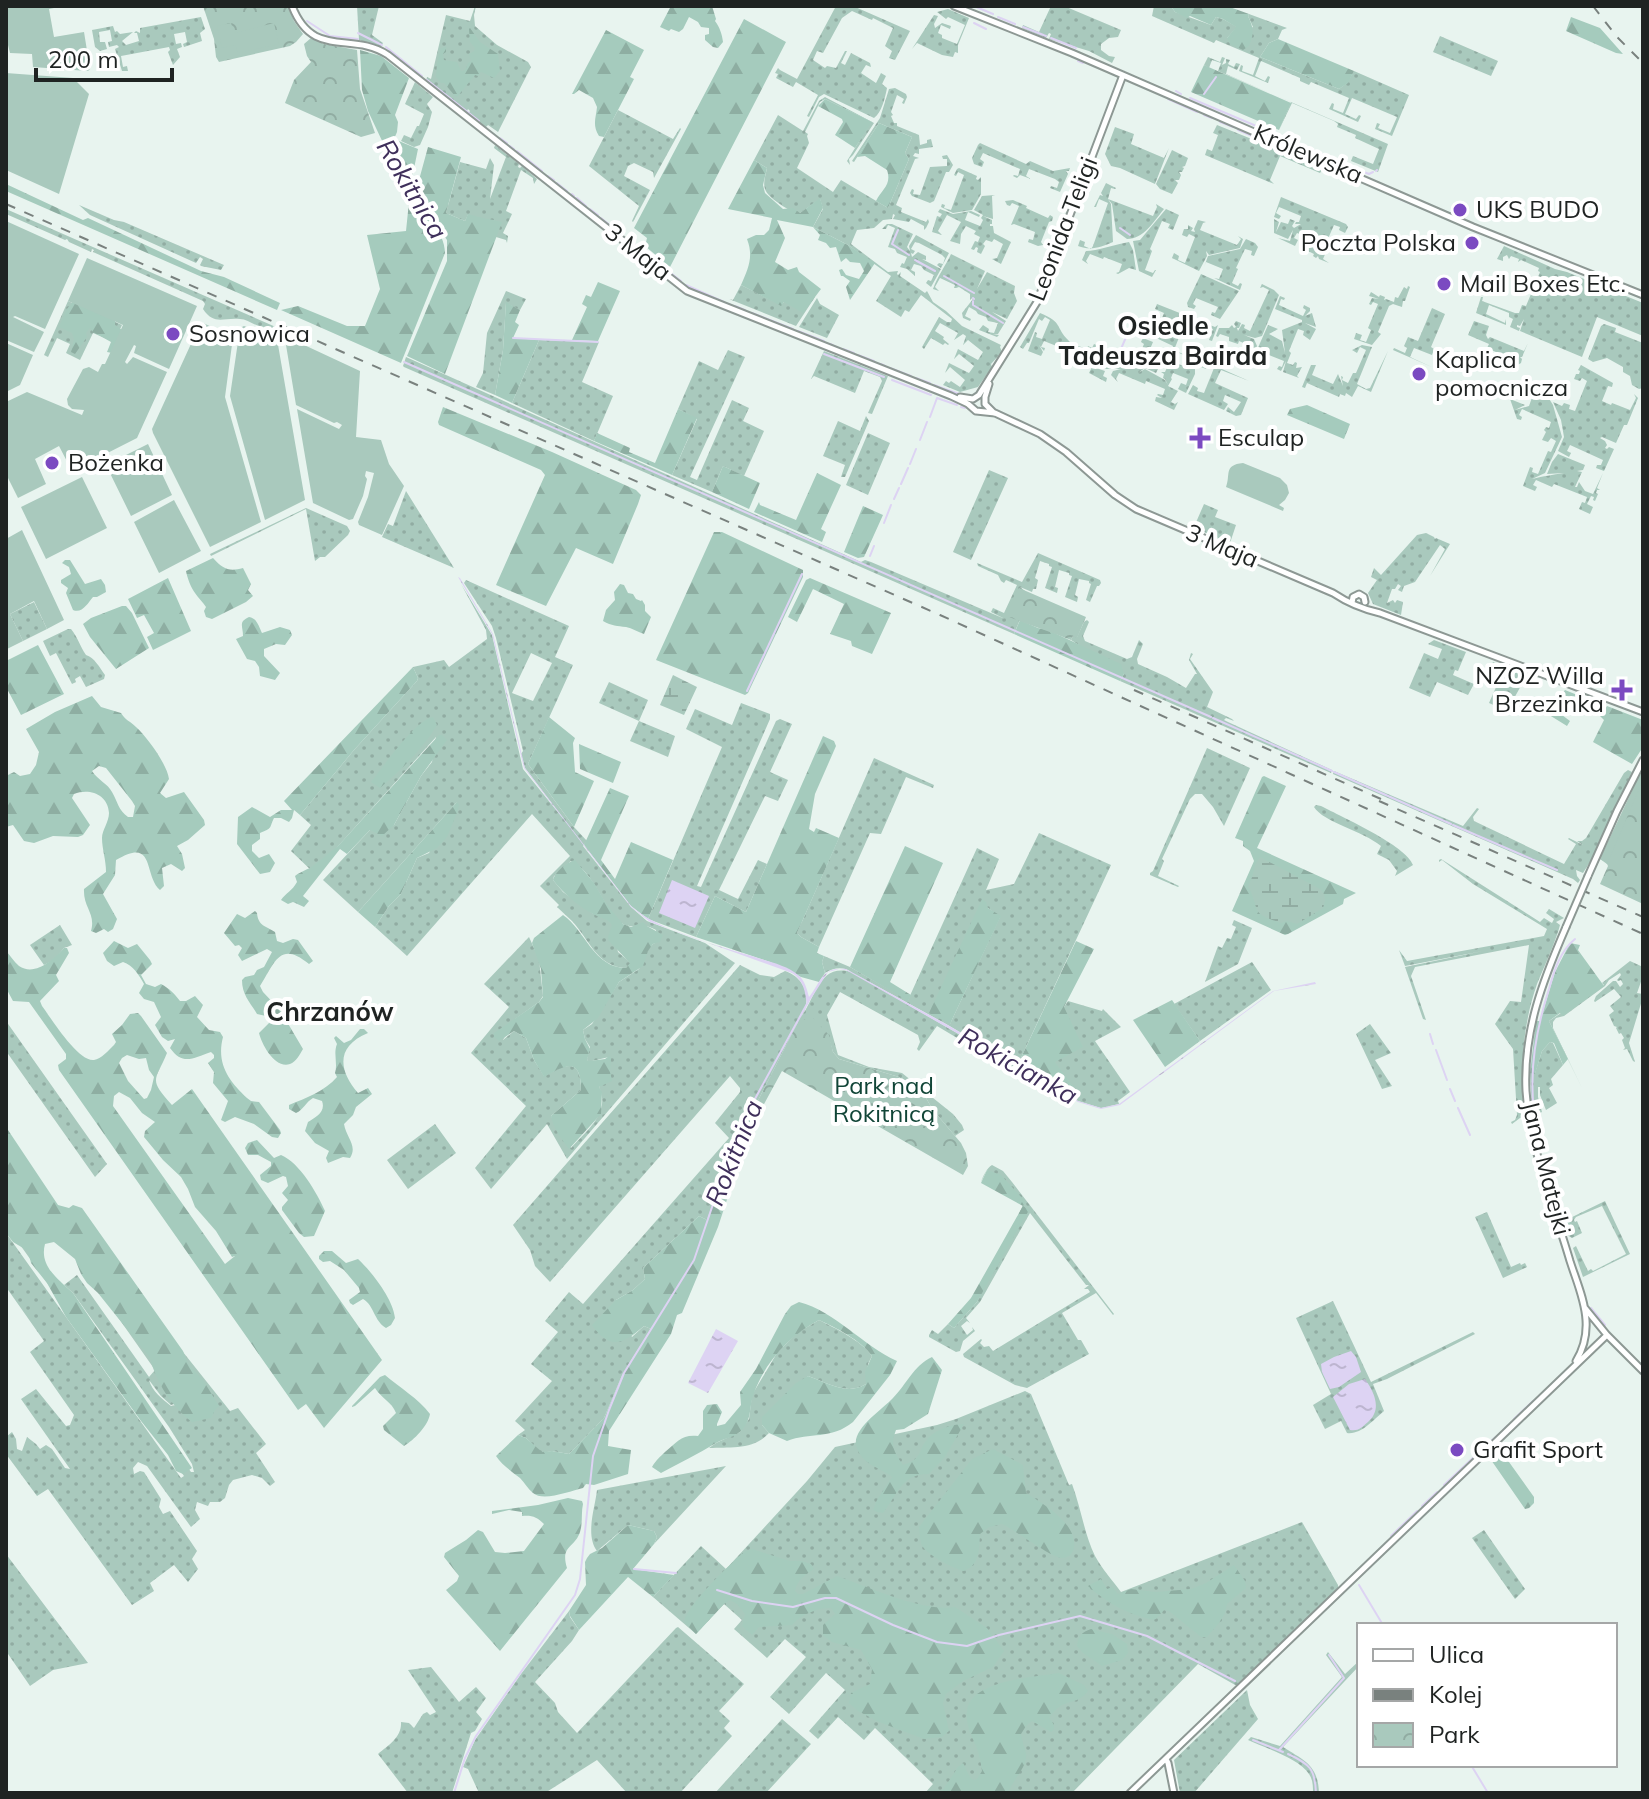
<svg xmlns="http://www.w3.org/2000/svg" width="1649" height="1799" font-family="Mulish,sans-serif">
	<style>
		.grass { fill: url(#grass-dots); fill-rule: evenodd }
		.forest { fill: url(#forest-firs); fill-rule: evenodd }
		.wetland { fill: url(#wetland-marsh) }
		.park { fill: url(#park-crowns) }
		.garden { fill: #a9c9bd }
		.water { fill: url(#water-ripples) }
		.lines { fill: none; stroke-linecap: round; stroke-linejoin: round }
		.stream { stroke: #ddd3f3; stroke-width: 2 }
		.secondary-casing { stroke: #8d9894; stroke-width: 9 }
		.secondary { stroke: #fff; stroke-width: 5 }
		.rail { stroke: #79817e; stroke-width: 2; stroke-dasharray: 10 10; stroke-linecap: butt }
		.secondary-bridge-casing { stroke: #8d9894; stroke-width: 9; stroke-linecap: butt }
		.secondary-bridge { stroke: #fff; stroke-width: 5 }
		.poi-dot { fill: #7b4ac1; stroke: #fff; stroke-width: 3 }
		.labels { text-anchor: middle; stroke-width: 8; stroke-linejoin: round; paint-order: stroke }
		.street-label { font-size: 24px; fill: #1f2322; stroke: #fff }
		.poi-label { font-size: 24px; fill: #1f2322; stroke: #fff; text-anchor: start }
		.park-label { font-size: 24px; fill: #114537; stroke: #fff }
		.water-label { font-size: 26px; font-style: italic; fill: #3f2f5b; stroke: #fff }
		.neighbourhood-label { font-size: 26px; font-weight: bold; fill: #1f2322; stroke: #fff }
	</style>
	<defs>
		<pattern id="grass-dots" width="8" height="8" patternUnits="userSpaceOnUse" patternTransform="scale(2)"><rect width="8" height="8" fill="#a9c9bd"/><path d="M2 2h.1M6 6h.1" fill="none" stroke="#91aca2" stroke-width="1.8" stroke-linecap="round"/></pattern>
		<pattern id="forest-firs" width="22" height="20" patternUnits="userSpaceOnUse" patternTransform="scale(2)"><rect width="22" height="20" fill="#a5cbbd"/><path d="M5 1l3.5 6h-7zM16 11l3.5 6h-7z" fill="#8eaea2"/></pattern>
		<pattern id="wetland-marsh" width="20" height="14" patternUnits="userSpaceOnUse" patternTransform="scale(2)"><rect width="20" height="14" fill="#a9c9bd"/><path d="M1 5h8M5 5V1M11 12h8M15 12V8" fill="none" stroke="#91aca2"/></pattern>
		<pattern id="park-crowns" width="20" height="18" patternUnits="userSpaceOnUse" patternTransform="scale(2)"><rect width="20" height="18" fill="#a9c9bd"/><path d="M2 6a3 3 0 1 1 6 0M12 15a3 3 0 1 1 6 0" fill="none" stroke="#91aca2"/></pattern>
		<pattern id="water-ripples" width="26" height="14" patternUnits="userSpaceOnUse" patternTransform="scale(2)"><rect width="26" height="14" fill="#ddd3f3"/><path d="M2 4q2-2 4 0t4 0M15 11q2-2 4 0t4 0" fill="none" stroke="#bdb5d0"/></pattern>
	</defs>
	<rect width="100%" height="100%" fill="#e8f4ef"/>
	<path class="grass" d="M357,6H379L372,35L383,43L381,47L362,43L361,40H359Z
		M475,6H476L474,15L475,26L497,45L528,62L531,67L498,132L488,125L486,127L468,114L470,111L468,109L466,113L426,81L427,77L431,79L446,15L470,21Z
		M836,6H853L910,31L895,60L889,58L892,51L885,46L893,28L873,18L872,20L852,11L842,18L823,53L817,51L813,60L825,68L827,66L836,68L845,51H847L841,63L845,65L851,53L870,63L871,67L866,65L861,73L876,83L881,73L886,76L882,84L887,88C885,98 882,112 874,118L824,94L819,97L809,117L807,116L818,95L796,82L793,87L776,78L778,74L775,73L778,68L780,70L797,79Z
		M1051,6H1064L1121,30L1118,37L1109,38L1101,44V50L1109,56L1115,57L1112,63L1089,51L1049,39L1051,34L1049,33L1046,38L1022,28L1023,25L1039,32Z
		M1154,6H1171L1175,12L1211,25L1216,17L1223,19L1237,27L1227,38L1253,27L1248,16L1249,14L1287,28L1282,30L1278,39L1269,43L1260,57L1339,89L1347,83L1354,71L1409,95L1392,136L1375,129L1377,123L1380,124L1378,128L1390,133L1397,117L1352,98L1345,114L1356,119L1359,115L1361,116L1358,122L1329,109L1332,103L1334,104L1333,109L1343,113L1349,98L1311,82L1309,85L1300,81V78L1261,61L1255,76L1265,81L1268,76L1270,77L1268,83L1239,71L1241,65L1243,66L1242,71L1253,75L1259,58L1216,40L1214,43L1152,16Z
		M948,9L969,18L958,45V53L955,52L953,57L942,55L917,43L912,49L934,15L938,16L934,24L935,28L942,23L951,26L950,29L941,25L938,33L942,35V38L957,44L965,25L948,17L946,19L937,12Z
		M201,17L205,29L200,33L202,41L184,47L183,44L187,42L185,32L174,34L176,44L181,43L182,47L177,49L180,57L173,65L168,52L170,50L169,47L121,56L123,67L127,66L128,71H122L115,49L119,47L117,45L109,47L108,42L112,41L110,30L99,32L100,42H105L107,49L100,51L95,47L92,30L113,26L115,32L117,31L120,34L133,32L122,41L126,45L139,41L137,33H134L136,31L140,33V28Z
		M1440,36L1498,61L1491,76L1433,52Z
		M1208,57L1220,62L1222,57L1225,58L1222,65L1226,63V59L1230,60L1228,64L1234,67L1236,63L1240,64L1237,70L1228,66L1226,74L1388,144L1378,172L1351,161L1353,156L1373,164L1379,149L1355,138L1356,135L1337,127L1338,124L1334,121L1292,103L1279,130L1291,102L1218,71L1221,63L1212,60L1209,68L1204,65Z
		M415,82L433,97L427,104L432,112L428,127L420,145L414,147L401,141L404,135L411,138L417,126H419L424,114L405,104Z
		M895,88L906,94L907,97L904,104L902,103L904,99L897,95L891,112L893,115L891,116L894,123H897V126L919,135L920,145L927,143V140L931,139L933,147L919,149V154L915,153L913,156L919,158L915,159L896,205L902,208L901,212L926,222L928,219L929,222L926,228L924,230V226L911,219L909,222L893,219L895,215L893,214L892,219L883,220L874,228L857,230L851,244L888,272L898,271L897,274L898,275L901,272L900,276L925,293L927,291L933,302L946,311L962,326L1001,345L1000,347L1002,352L991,364L992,367L978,387L960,392L943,385L946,381L949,383L951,381L960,387L965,380L950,367L945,373L949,363L969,373L974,366L959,354L954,359L958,349L978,360L983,352L968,340L963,345L966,336L963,334L954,340L958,333L940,323L935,331L944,337L943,339L949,344L948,345L945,343L943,345L931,338L924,349L922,347L939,317L947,322H951L952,319L921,295L909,312L905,310L901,317L876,301L891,276L848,245L813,227L823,209L820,199L800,213C790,211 785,208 777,202C761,190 763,186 767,168L754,160L778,115L803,131L819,101L825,97L874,123L853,155L849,159L850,165L847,161L871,122L825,99L820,102L805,132L808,134L807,136L809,143L797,168L833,192L841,180L888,208L909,159L905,153L912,137L879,123L854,162L852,161L880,118L889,89Z
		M618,110L673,139L680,128L681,129L654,178L653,172L634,163L628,166L624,176L650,190L633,222L632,221L639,206L589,166Z
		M1217,125L1301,159L1322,170L1320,173L1280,156L1270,180L1274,184L1205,155L1207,149L1212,151L1218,135L1213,133Z
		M1115,127L1134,134L1131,144L1164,158L1169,148L1155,184L1120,168L1111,166L1105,154Z
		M980,143L1026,164L1030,161L1053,171L1070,168L1069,171H1066L1068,174L1060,192L1050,188L1051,186L1057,188L1059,182L1055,179L1029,169L1026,176L1031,179L1020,175L1017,178L1013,176L1014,175L1018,176L1020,169L983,153L980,159L984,162L982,167L974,164L972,158L978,145Z
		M495,145L519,164L518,167L520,168L522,166L537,179L534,184L533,178L521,170L506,211L512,214L503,233L508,236L507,243L506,240L496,237L494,220H484L468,215L465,221L446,213L460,162L486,169L490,158L494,165L490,199L506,157L494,148Z
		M1172,150L1188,158L1185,166L1182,167L1184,168L1182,172H1179L1181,175L1179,180H1175L1178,183L1172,194L1160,189L1156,184Z
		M947,155L953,165L949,172H946L934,201L930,203L912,196L910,193L912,189L914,190L913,194L920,195L930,167L947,166V159H943L942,156Z
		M959,168L977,176L976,179L978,180L981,177V194L972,210L953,213L941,207L942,204L945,205L944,208L951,210L964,175L958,172L956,176L954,175L957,169Z
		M1106,183L1116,188L1115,189L1111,188L1108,199L1153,216L1157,207L1156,204L1164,209C1154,221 1144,239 1127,239L1116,231L1112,204L1108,199L1111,204L1113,242C1101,247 1091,251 1078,246L1080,240L1085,242L1084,246L1091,249L1093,246L1108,203L1099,199L1096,207H1094L1100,195L1103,196L1101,193Z
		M995,195L992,196L993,219L983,216L992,220V224H990V226H993L994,233L1011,242L1001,264L992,259L997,258L1003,244L994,239L992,242L986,240L983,244L985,246L981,254L977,252L978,248L976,247L974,250L971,249L975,241L978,242L980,237L974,234L976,231L966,226L961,234L960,244L950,241L961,222L947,215L938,231L942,235L932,232L937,216L940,217L942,214L938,212L940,209L953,214L971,211L980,215L979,217L968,212L965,220L980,226L983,220L981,218L983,215L974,210L982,196Z
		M1281,197L1346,224L1348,227L1345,233L1339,230L1340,227L1334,225L1327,241L1330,243L1323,259L1329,263L1319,259L1318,256L1316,258L1313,256L1314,254L1306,250L1308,244L1312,245L1313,239L1297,233L1294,238L1298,240L1295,246L1278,238L1290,241L1293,230L1288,239L1274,233V219L1279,222L1276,232L1281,222L1288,224L1290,219L1295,221L1292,226L1294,228L1301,224H1295L1296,222H1299L1301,216L1279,207L1276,213L1281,216L1279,219L1274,217Z
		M1013,200L1027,206L1026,208L1048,218L1050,215L1053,217L1052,221L1049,222L1041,242L1043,245L1038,246L1028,242L1029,239L1033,240L1035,232L1014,224L1011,225L1019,206L1012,203L1010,206L1007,205L1005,201Z
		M79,205L114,220L124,222L224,265L221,270L201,266L200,265L203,259L200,257L196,263L90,215Z
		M6,209L285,331C277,329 267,328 259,326C252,324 246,319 240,319C224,317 214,326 203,309L205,304L203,301L93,252L94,250L92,249L91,252L69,242L67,239L65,240L6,214Z
		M1166,209L1179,215L1173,230L1168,228L1170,224L1162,221L1150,249L1152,251L1145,270L1153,273L1155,270H1156L1152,277L1139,271L1133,241L1140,240Z
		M1198,220L1206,222L1203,223L1200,230L1237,245L1241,239L1238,236L1243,239L1240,248L1209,255L1206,251L1207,256L1199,271L1172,258L1174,253L1179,256L1178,260L1185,263L1195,237L1189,234L1187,237L1182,235L1184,229H1188V225L1193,228L1191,231L1195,232L1194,229Z
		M887,224H892L913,234L907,247L910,251L909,246L916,235L949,253L941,268L937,265L939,263L943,264L945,258L942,255L919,243L915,242L911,249L915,251L913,254L911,253L912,257L918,252L926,256V260L922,259L941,269L931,287L926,283L928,280L931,281L934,275L924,270L921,266L914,264L911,270L915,272V276L907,269L900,267L902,263L904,264L907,257L897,253L895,249L888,247L895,228L888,225L886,229H882Z
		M1246,239L1255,243L1258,247L1254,256L1251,255L1252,251L1245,249L1236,268L1238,269L1232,283L1238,286L1240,283L1242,284L1240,290L1214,278L1219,279L1223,269L1206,262L1204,267L1208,256L1240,249Z
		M1129,242L1133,250L1136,270L1129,268L1118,274L1116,273L1119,272L1122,264L1104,257L1103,259L1090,254L1086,261L1088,264L1082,260L1086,251C1096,251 1117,244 1129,242Z
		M1504,246L1555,269L1567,272L1643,303V336L1597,317L1582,357L1520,331L1524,319L1520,326L1517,325V327L1520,328L1519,331L1510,327L1513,319L1509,317V313L1489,305L1486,314L1505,323L1506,319V325L1476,313L1481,297H1483L1482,301L1515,313H1519L1522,305L1526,306L1540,272L1538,271L1539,268L1521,260L1518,262L1519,259L1511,256L1509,259L1507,255L1503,257V261L1497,259Z
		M951,254L985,271L977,289L987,272L1015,286L1014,293L1017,301L1007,319L992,312L1006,321L998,334H993L999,335L997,337L979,330L983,325L989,329L988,332L994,333L998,323L988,321L986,317L978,314L976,311L969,307L965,316L971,319L970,321L963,318L962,313L973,299L972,298L970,300V294L959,287L956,288H954L955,285L940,278L935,287L939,291L933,289C938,275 945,267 951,254Z
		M1201,274L1239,291L1220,319L1211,315L1212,312L1215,313L1218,307L1196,298L1193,304L1196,306L1194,309L1188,307L1187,303Z
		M1262,284L1274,290L1279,295L1262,336L1255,338L1244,335L1254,339L1257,346L1255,350L1246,353L1248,345L1239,341L1238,344L1229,341V337L1220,334L1218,337L1216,336L1219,328H1229L1232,325L1230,322L1234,328L1236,327L1234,324L1236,321L1241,323L1239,328H1237L1238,331L1242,324L1245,325L1244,328L1250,331L1269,290L1263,287L1260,288Z
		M741,285L781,305L784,302L815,297L796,326L729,299L733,300Z
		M1408,286L1410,287L1405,301H1403L1402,307L1393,304L1389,306L1378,332L1381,334L1372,345L1354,339L1356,333L1362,335L1360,340L1366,342L1371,330L1368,328L1378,304L1373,302L1371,305L1369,304L1372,298L1379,299L1369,296L1371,292L1379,297L1380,295L1385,297L1384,300L1386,299L1394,302L1395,297L1398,298L1404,287L1407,289Z
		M506,291L526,299L520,310L506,303L503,350L495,395L476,387L483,373L487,333Z
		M1280,296L1285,298L1284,300L1281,299L1279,305L1303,316L1306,310L1303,308L1304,305L1310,308V311L1305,316L1312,313L1316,327L1305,323L1316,329L1310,340L1303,335L1304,331L1298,329L1289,351L1291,353L1287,363L1293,365L1295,362L1297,363L1296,368L1302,367L1297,376L1299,378L1283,372L1286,361L1281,371L1277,369L1279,366L1282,367L1284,361L1259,351L1256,357L1259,359L1258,362L1253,359L1268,325L1278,329L1269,334L1282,341L1285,353L1282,330L1302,322V320L1275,309Z
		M817,298L820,304L839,315L827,338L799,327Z
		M68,301L122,325L114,342L93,333L80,360L66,353L70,344L57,338L48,357L44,355Z
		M1157,304L1215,327L1218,325L1212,341L1209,340L1213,329L1189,319L1182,330L1174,350L1199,361L1208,345L1199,362L1197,364L1192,362L1193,359L1172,350L1173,346L1154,337L1164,313L1155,309Z
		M1432,308L1445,314L1431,347L1434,349L1432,355L1414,348L1410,357L1434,368L1393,350L1394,348L1405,353L1407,348L1404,346L1408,337L1418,341Z
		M1040,313C1064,323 1054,326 1069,341C1073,346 1081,346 1087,349L1088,346L1092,348L1094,344L1103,348L1101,353L1088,349L1112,361L1111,369H1099L1105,371L1103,376L1107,378L1106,382L1089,373L1093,365L1096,366L1098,361L1074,350L1071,356L1074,358L1071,364L1062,359L1063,357L1067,358L1069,351L1044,341L1041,347L1045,348L1044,351L1039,345L1043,352L1041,356L1028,351L1035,332L1037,333L1036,337L1042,339L1050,320L1045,317L1042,321L1039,319L1029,343H1027L1023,349L1020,347Z
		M1474,321L1489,326L1486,335L1488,339L1490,337L1524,351L1528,343L1522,357H1520L1522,359L1521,363L1511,369L1506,367L1507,364L1511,365L1512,359L1489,349L1486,355L1489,356L1487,360L1482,358L1489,344L1468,335Z
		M1604,324L1616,328L1615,332L1643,343V388L1639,389L1632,385L1630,376L1623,372V367L1607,358L1593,362L1588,359L1601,326Z
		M1143,338L1153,342L1143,366L1150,369L1152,364L1159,367L1156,373L1145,368L1138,373L1145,369L1165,380L1168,385L1165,379L1163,378L1164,374L1161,372H1165L1168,365L1165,363L1168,358H1171V361L1191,369L1193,366L1195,368V374L1186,393L1178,389L1181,383L1186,385L1188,379L1173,373L1171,378L1172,379L1168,386L1178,391L1171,402L1175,404L1178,402L1174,410L1155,401L1156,397L1162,398L1157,395L1158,394L1163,395L1165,389L1146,381L1145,384L1119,373L1116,379L1118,382L1111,375L1113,371L1121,369H1113L1116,363L1131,369L1119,362L1122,356L1125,357L1123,363L1134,367L1144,344L1141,342Z
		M539,340L599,342L582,382L613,396L594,441L512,403Z
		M1362,345L1372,347L1357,384L1366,389L1370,388L1388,351L1371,392L1358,386L1352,397L1346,393L1345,396L1340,394L1339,397L1307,383L1305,388L1302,387L1311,365H1316L1312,375L1333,384L1338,374L1343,386L1341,376L1343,377L1342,380L1348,383L1353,373H1356L1366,350L1360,347L1357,353L1352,350Z
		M728,350L745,357L690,477L697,480L732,400L749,408L743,421L764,431L744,476L723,466L712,492L672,475L697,419L678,409L699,361L718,370Z
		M824,351L888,376L872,414L868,413L882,381L880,377L864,371L855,393L814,376L811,379Z
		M406,357L861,562L865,560L871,562L1005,619L991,612L993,608L1004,613L1017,585L1006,580L1004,583L1001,581L998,575L978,566L977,563L1022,582L1038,553L1100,580L1101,583L1099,586H1097L1090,602L1086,600L1091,584L1089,583V581L1079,579L1075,595L1078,597L1077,602L1065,597L1072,576L1069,575V573L1059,570L1055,587L1058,588L1057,593L1045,588L1052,567L1049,566V564L1040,561L1035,578L1038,580L1036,589H1033L1032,592L1020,587L1030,595L1014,634L404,367L403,366Z
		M1204,362L1212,363L1213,365L1249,381L1221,370L1215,383L1248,398L1241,415L1236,416L1226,411L1228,407L1234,412L1241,402L1225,395L1223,401L1228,404L1224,410L1188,394L1193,385L1198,388L1197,391L1204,393L1214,368L1208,365L1206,369L1201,367Z
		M1581,365L1613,383L1612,387L1608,386L1602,401L1611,405L1612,403L1630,410L1636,398L1634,394L1638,398L1627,425H1624L1616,443L1602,437L1600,438L1605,441L1607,445L1605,448L1607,449L1609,447L1614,449L1604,471L1596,468L1597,465H1601L1603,460L1570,445L1567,451L1571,453L1569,457L1558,451L1564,437L1561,420L1553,402L1562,406L1564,403L1570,405L1569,409L1575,411L1587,381L1582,378L1580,381L1574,379L1576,374H1579L1580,371L1578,370Z
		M1538,381L1553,405L1562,437L1545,473L1532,479C1544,476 1552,475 1564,473L1547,474L1552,462L1558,454L1585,465L1583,470L1577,471L1582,472L1575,487H1577L1579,482L1585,491L1593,494L1603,473L1597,488L1600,490H1597L1596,493L1598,494L1595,501L1593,500L1594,497L1591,496L1587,504L1593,507L1590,514L1579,509L1582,502L1585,503L1587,497L1554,484L1552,487L1536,480L1533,485L1537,487L1535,491L1523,486L1530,467L1533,468L1532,472L1538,474L1548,451L1551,452L1556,441L1551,438L1548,442L1542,440L1546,432L1544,430L1546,427L1549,428L1551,422L1522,409L1519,415L1522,417L1521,420L1517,419L1510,399L1525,405L1515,410L1529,406Z
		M866,416L869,421L845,477H841L845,465L823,456L838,421L860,431Z
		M868,433L890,443L868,495L846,485Z
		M989,470L1008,478L971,560L953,552Z
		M406,491L454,568L382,537L388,524L393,526Z
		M1204,504L1218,510L1215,517L1236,525L1230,543L1185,524L1194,527Z
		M306,508L347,526L350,531L348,535L325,557H320L315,561L306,509L211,556L210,554Z
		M1426,533L1434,537L1435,539L1436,538L1450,544L1430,576L1445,549L1440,545L1415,582L1404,586L1402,592L1398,590L1401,586L1398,584L1395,589H1392L1387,603L1393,600L1395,603L1397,600L1403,602L1401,615L1373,604L1368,593L1377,580L1371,577L1374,568L1381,575L1417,535Z
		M466,580L569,626L555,657L573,665L528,764L574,827L587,841L583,846L631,907L647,921L705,943L735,963L567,1159L547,1124L491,1189L475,1168L526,1106L471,1053L509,1007L484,984L529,937L539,959L543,996L539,1002L515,1019L503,1040L514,1031L526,1038L534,1060L544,1076C564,1066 581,1055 581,1090L551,1116L571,1148C587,1130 611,1113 599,1087C610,1080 610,1068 609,1057L588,1062L587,1059L590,1047L585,1039L583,1030L592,1024L619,982L639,969L648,950L653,944L657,942L656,930C652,928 648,926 644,926C637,924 632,928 625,925C605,916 596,872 571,861L554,876L553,880L563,892L592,913L609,920L612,924L618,952L631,963L626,968C597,967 589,939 572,921C567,916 562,912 557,907L559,905L540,886L570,856L532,814L407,956L375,927L389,906L401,894L417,858L429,853L457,802L358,912L323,880L370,830L394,825L421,776L432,762L436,737L314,873L291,851L311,825L300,815L354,750L417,681L418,678L413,667L444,660L449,667L487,639L486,630L461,584L492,635L523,769L565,821L525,768L521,754L523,751L496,638L492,626L464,583ZM531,653L552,663L533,701L512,693Z
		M34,602L47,629L23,641L10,614Z
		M1087,620L1089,622L1083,636L1085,641L1127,659L1132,657L1139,640L1143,644L1137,659L1138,664L1167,677L1186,688L1195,674H1197L1189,660L1191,653L1193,654L1190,659L1213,692L1207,707L1232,719L1234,721L1226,718L1224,720L1228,722L1332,770L1331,773L1120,681L1124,674L1071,640L1073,636L1077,637L1084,622Z
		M68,629H71C78,638 80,646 86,655C94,657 100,668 105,675L104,679L86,687L80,676L75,679L76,682L72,684L56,653L50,656L43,641Z
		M1434,640L1466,652L1458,671L1455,670L1453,675L1474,684L1468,695L1437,682L1430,697L1409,688L1424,653L1438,659L1442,649L1428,644Z
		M1493,662L1504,667V669L1507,668L1527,675L1507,711L1489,703L1504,669L1492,664Z
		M609,682L648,700L639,721L675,736L668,757L630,741L639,721L599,703Z
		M741,703L770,714V719L697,886L701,887L776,721L780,719L792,724L770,772L788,780L778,801L765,796L719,890L738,899L758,860L767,864L746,912L715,896L696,937L648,919L722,747L686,729L695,709L732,725Z
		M1207,748L1250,768L1224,826L1213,807L1202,794H1195L1190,799L1162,859L1164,861L1158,876L1179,886L1178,887L1150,875V873L1153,871Z
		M874,758L934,785L933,788L906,777L881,834L870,833L819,947L801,937L797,933Z
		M1628,770L1632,772L1590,862L1583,873L1576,870L1577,876L1580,880L1578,883L1573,879L1333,774L1334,771L1463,826L1477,808L1479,809L1473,817L1474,821L1564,864L1576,844L1568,839L1569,838L1583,845L1577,841H1582L1586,838L1624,773Z
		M1316,805L1321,806C1342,817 1407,846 1413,865L1395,876L1397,871L1389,860L1377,854L1381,846C1363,831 1323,822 1314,807Z
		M1039,833L1111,865L1019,1062L1079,1095L1054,1062L1064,1007L1068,1001L1102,1011L1103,1009L1121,1027L1095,1041L1130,1092L1118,1101L1119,1104L1101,1108L1078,1101L946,1024L853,973L1028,1074L1021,1076L937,1026L919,1051L917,1049L920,1042L918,1035L840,992L827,1015L838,1055L869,1067L902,1073L953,1114L962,1125L964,1130L955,1136L933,1110L926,1098L899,1077L839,1059L833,1052L828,1035L798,1022L745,1126L729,1174L723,1173L707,1220L699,1216L643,1268L645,1279L633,1290L616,1300L632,1337L644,1326L651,1329L623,1373L604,1418L569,1454L552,1451L542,1453L526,1438L518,1435L525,1430L515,1421L552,1381L531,1364L558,1332L545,1321L569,1292L583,1304L729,1138L715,1123L740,1092V1088L730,1076L550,1282L535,1266L530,1250L513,1225C588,1138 665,1052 740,965L760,975L774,977L785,971C798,975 809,988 806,1004C806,1009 803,1013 801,1017C816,997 819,963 851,972C843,966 833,968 825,973L822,962L824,956L850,967L908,1000L977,848L999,859L986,890L1014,884ZM988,908L1000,917L950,1024Z
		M1441,859L1540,922L1544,918L1552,923L1554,919L1546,913L1549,909L1564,918L1556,922L1560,925L1558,932C1552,950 1544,967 1537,984C1522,1027 1520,1071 1524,1115L1512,1124L1511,1122L1515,1120L1517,1115L1513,1049L1495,1024L1510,1001L1521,1002L1529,945L1415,967L1411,976L1426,1020L1423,1019L1405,967L1483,951L1405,966L1399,950L1407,961L1544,936L1547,929L1473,884L1442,860L1439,862V860Z
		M1234,920L1252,928L1238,964L1205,982L1218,946L1222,948L1227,938L1231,939L1236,927L1232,925Z
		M60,925L72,945L64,948L54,960L44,965L30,945Z
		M1630,961L1643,967V976L1637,993L1643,994V997L1629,1043L1635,1062L1633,1061L1627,1049L1623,1050L1625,1048L1622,1040L1624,1038L1621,1033L1619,1034L1616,1028L1617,1027L1614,1026L1609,1015L1614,1011L1610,1006L1621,997L1614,989L1595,1002L1594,1001L1596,996L1613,981H1616L1620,987L1623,984L1621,980L1618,981L1617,980L1621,975L1620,973L1609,980L1605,986L1564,1016L1556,1018L1553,1022V1028L1582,1088L1549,1021L1561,1013L1563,1015L1604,985L1602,983Z
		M1252,962L1271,990L1200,1041L1174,1004Z
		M6,1021L107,1164L95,1177L6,1051Z
		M1370,1024L1391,1053L1375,1060L1392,1086L1382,1089L1356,1034Z
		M1550,1042L1553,1043L1563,1065L1551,1079L1553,1085L1549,1088L1557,1103L1546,1110L1540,1095V1087H1538V1097L1542,1112L1536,1115L1532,1111L1530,1073H1535L1542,1051Z
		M435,1124L456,1153L408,1189L387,1160Z
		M992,1165L1003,1171L1012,1182L1114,1314L1113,1315L1096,1293L1062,1313L1078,1340H1081L1089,1354L1027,1388L1015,1385L964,1357L963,1354L981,1339L982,1340L980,1343L984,1347L989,1346L993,1351L1090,1292L1088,1289H1084L1089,1285H1086L1030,1213L980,1302L966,1318L970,1323L967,1321L961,1326L967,1335L973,1330L972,1327L975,1331L963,1341L960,1351L956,1352L929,1337V1335L932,1330L938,1334L948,1324L954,1328L977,1302L1023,1205L987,1170L981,1182C983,1176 987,1168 992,1165Z
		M1605,1201L1630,1254L1583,1277L1573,1248L1576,1246L1588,1271L1591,1269L1593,1271L1626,1254L1602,1206L1576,1217L1574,1220L1575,1222L1577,1221L1582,1233L1572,1238L1567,1235L1564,1221Z
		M1487,1212L1511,1267L1520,1263L1521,1265L1525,1263L1527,1267L1503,1278L1475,1217Z
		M6,1213L191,1472H194L192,1464L169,1427L73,1293L64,1285L77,1275L149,1377L155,1370L89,1276L106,1270L180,1402L171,1405L161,1396L149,1380C152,1391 162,1399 171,1406L180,1404L183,1352L230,1411L238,1408L266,1444L256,1453L275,1482L270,1486L262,1478L252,1475L233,1480L229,1485L225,1498L220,1502H210L208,1506L197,1502L195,1510L200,1519L191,1527L147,1466L138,1462L133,1468L134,1474L140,1471L144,1472L161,1499L159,1507L163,1514L170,1511L197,1551L192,1559L198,1569L188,1582L174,1565L150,1583L154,1591L132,1605L48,1489L37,1496L6,1454V1437L12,1432L16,1439L17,1449L22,1451L27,1437L36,1444L40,1449L46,1445L52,1449L65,1468L70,1469L21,1399L36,1389L66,1426L70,1425L74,1415L30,1352L44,1341L6,1287V1233L181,1478L184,1476L6,1225Z
		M1333,1301L1371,1382L1473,1332L1475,1334L1387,1379L1373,1384L1384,1411C1373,1420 1361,1435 1347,1433L1341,1421L1325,1429L1313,1405L1331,1394L1296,1318Z
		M819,1320C835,1328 862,1341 872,1356L868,1364L866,1384C847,1396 828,1383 808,1376L763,1417L762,1425L769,1433C754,1450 730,1447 709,1448L716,1443L740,1432L749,1419L752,1395L777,1353L797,1333Z
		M1025,1391L1031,1394L1069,1485L1072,1484C1081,1508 1084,1533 1095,1556C1102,1569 1113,1581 1121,1592L1302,1522L1338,1585V1589L1237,1686L1198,1664L1072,1793H925L933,1784L875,1728L864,1740L838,1717L818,1739L809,1731L845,1690L826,1673L789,1714L770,1697L806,1657L785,1639L767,1658L734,1629L742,1620L724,1604L696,1634L653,1597L701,1546L726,1569L807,1481L835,1447L937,1425L956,1419Z
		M726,1466L654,1544L657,1537L654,1531L628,1525L597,1551C585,1535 595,1508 597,1490Z
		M1484,1530L1525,1589L1515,1599L1472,1538Z
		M6,1554L88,1663L53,1670L30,1686L6,1651Z
		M569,1611L570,1617L579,1630L572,1641L535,1682L555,1703L558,1712L577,1733L676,1628L678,1627L744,1684L719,1711L730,1721L724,1728L732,1736L680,1793H627L597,1760L545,1793H479L468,1769L463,1767L475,1740L521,1674Z
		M1328,1652L1345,1674L1359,1661V1666L1283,1747C1305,1761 1318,1765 1319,1793H1313C1313,1786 1313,1780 1309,1774C1299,1758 1265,1748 1248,1740L1251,1737L1280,1746L1342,1677L1326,1655Z
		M431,1667L459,1702L476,1687L486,1698L476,1712L482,1719L475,1731L471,1733L452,1793H408L378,1754C389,1745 402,1737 401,1722L409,1723L414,1728L423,1714L427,1712L430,1715L436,1712L408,1670Z
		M1247,1690L1250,1705L1258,1719L1194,1793H1180L1174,1760Z
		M782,1719L811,1744L766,1793H715Z"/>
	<path class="forest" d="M671,6H712L716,19L715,21C720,28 722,34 723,42L718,48L713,47L705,40V35L709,34V28L701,27L698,22L689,17L683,29L679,32L671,29L669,31L660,27Z
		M1171,6H1227L1249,14L1248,16C1254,28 1254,34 1249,46L1243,50L1230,44L1227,38L1236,27L1223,19L1216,17L1211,25L1190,16L1187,18L1175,12Z
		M1571,17L1600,28L1623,54L1616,53L1566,31Z
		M744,19L786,42L670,267L645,246L647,238L634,228Z
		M470,28L480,42L498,54L500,71L494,78L481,72L478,76L475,75L457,97L455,96L444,83H441L436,77L437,63L441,48L446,47V52L443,54L444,60L457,62L461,71L465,70L468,63L471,61L469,54L474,51L475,48L470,42L469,29Z
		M606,30L644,50L630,77L634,79L604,137L599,136C592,125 596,118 597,107L593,98L579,90L574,94H572Z
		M1278,39L1354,71L1348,83L1339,89L1260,57L1269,43Z
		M360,50L381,56L409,78L395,115L398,122L397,132L394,139L418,149L411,183L416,191L428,147L461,157L446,213L465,221L468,214C480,218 491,219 502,222L445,374L407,356L447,261V240L392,162L368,111L362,90Z
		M1204,65L1291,103L1279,130L1191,92Z
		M825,99L872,122L855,148L835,135L843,122L842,119L818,106Z
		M879,123L912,137L905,153L909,159L888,208L876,201C882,189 892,185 887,170L865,156L857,157Z
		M754,160L767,168L763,185L765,193L783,209L793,208L800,213L820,198L823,208L813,227L777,220L785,238L775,262L788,270L797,267L799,272L821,289L803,313L784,302L781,306L741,285C748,269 754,257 747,239L756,235H764L769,230L772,218L728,209Z
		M6,184L83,220L88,218L201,271L224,277L280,303L277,310L6,191Z
		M410,192C422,210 445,231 445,253L401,363L281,310L298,306L347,326H365L380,289L367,235L406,231Z
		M813,227L848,245L875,263L850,300L846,287L850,281L843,276H841L839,270L842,269L846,275L859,279L864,271L860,263L850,262L846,258L841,262L836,247L830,248L826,243L818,240L820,235Z
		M598,282L620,291L598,341L572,340L587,307L582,304L586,295L591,297Z
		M77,297L115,319V325L122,330L112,353L107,352L111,342L93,332L90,328L86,333L87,337L75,354L71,352L74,339L72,333L59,327L66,310Z
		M506,302L520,310L515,322L519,325L513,338L539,340L512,403L495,395L503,350Z
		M1307,405L1350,424L1344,439L1287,415L1290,409Z
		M443,407L552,452L636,490L641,495L638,504L613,564L576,548L546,606L496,585L545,475L541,470L439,425L438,422Z
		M678,409L697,418L672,475L594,441L597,433L630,448L629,452L655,463Z
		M723,466L760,483L749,509L712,492Z
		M817,473L841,485L821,529L826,532L822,542L754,512L759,502L760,505L796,520Z
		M863,506L883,515L864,557L858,558L844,552Z
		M714,532H722L803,570V577L748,693L745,695L656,660Z
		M213,558C223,569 229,572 243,568L251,584L248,590L253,596L246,602L212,619L206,617L204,611L206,607C203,602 198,598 195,593C191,588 187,577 186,571Z
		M65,560H70L85,584L101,579L105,585L106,592L97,597H93C88,603 82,614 73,610L66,593L68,588L61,583V580L71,574L69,567L62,563Z
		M168,578L191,631L153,650L147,637L154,633L144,615L137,618L128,599Z
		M810,578L891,613L872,654L852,646L851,641L830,634L844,604L813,589L797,622L788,617L806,580Z
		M620,584L624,585L628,593L633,594L636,599L641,601L642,600L645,605V611L651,617L644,634C638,632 632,628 626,627C617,626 612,626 603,621L606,610L615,600L614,592Z
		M122,606H126L132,613L149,648L116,669L90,637L83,624L91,618Z
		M249,617C257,618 259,627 262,633L280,627L290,630L292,635L285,645L276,644L264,649V656L280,673L275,680L260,676L259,667L255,661L247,659L236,639L243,636C243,626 238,622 249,617Z
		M1020,620L1038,628L1048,630L1121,664L1124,674L1120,681L1014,634Z
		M38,645L64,694L21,715L6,687V661Z
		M413,667L418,678L417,681L354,750L300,815L294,810L292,818L289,822L281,818H274C269,828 273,828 260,833V839L252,845V851L259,858L269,854L275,863L270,872L260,874L237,844L238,817L252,807L270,817L281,810H292L284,801Z
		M1565,690L1592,701L1588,709L1584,708L1579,710L1569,705L1562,715L1570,721L1567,726L1546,713Z
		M92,696L101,707L121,713C125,720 130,721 136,727C147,737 167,764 169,779L160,793L166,798L184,792L204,820L205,825L188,840L177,846L182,854L185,868L182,871L171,864L162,868L164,886L160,890C143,875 156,836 116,860L115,875L103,894L117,919L113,929L108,932L104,929L96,933L91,931C96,913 83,908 84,889L106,872C106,860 102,849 102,838C102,830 109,822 109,813C108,794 89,788 74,794L72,798L90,825L83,835L78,837L53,836L34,843L24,841L13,825L6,827V776L14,772L20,776L30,774L36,765L39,752L26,729L55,712ZM99,766L106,768L132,801L135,806L133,817H128C118,810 118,802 112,792C108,784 98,780 92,771Z
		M1607,706L1643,720V747L1632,764L1593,742L1604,720L1600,716Z
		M433,717L437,725C422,750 402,769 380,788L371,782C384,766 415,720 433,717Z
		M549,717L575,738L573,743L575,772L594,781L574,827L528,764Z
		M439,735H442L447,740L421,776L394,825L382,836L370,830L347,854L340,849L303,896L309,901L304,907L293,902L288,904L281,900C286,893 292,891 297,882L295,876C301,871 308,870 314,865C323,859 329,852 338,846Z
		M823,736L834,741L836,746L815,794L809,829L814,832L816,828L839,838L797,933L801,937L819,947L817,953L824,956L822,962L825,973L819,982L801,977L770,962L696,937L715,896L746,912Z
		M579,744L621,762L613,783L580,769Z
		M1264,776L1286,786L1257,848L1356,893L1344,899L1343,904L1288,934L1285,935L1232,911L1254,861L1250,851L1243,846V841L1235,838L1262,777Z
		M610,788L629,796L601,860L615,879L631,842L673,860L648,919L631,906L584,845Z
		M457,802L459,805L457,813L447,837L437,848L417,858L401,894L389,906L375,927L358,912Z
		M905,846L943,863L890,982L911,995L908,1001L850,967Z
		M575,860L594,883L607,905L623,924L631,927L643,922L647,926L663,935L660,942L653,944L648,951L643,966L619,982L598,1018L583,1030L585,1039L590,1049L587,1060L589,1061L605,1059L609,1056L611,1058L610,1071L612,1081L599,1087L602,1092L601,1114L569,1149C562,1140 553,1128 551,1116L581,1090C581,1055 564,1066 544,1077L534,1060L526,1038L514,1031L499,1041L494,1037V1033L539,1002L543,997L541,969L532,943L534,938L563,915C585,930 594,968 626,968L630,963L609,941L608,937L612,925C607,918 602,919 595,915C579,907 564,894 553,880C555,872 567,862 575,860Z
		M982,899L986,902L988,908L1001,916L950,1024L929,1013Z
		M255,911L257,913C258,926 266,926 275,932L277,941L283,943L293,939L298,940L313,961L309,964C280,940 275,962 260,986L263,992L280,1010L303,1049C300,1054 296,1062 290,1064C275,1069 262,1045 259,1033L269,1023V1020L266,1016L257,1014C250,1002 242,995 242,980L245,977L254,975L257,970L264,967L272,952L267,949L242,961L238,955L242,948L239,945L235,946L224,933L237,914L245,918Z
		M114,941L128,948L137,944L150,960L152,964L141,975L146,984L155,987L161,984C170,989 174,993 180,1001H186L195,996L203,1005L197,1017L209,1030L220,1032L223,1037C216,1064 229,1081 247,1098L251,1101L259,1102L280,1130L281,1133L278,1138L272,1137L254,1124L235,1117L225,1122L221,1120L228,1101L213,1083L214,1072L208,1063L214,1058V1055L211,1052C193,1058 183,1066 170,1048L175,1039L168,1041L162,1037L155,1025L161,1017L154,1002L144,999L139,993L144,984C139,975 133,965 123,962L114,966L107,961L103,953Z
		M1076,941L1094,949L1064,1007L1083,1047L1055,1062L1081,1097L1019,1062Z
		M1570,943L1580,945L1578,950L1604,986L1563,1016L1560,1013L1549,1021L1568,1059L1563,1065L1554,1043L1550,1042L1542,1051L1535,1074L1530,1073L1536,1021H1540L1555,972Z
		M64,948H67L69,953L56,975L59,981L40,1001L42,1006C51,1018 78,1062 94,1060C101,1059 109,1050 114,1045L116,1042L112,1034L122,1025L130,1014L138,1013L141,1016L167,1053C155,1082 148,1078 172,1105L192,1089L382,1360L324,1428L306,1404L298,1410L59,1070L58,1065L66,1059V1054L29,1002L13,1001L6,988L8,975L6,951C10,955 14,962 19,966C35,977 54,959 64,948ZM127,1055L139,1059L146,1058L149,1070L154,1077L151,1090L147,1098L144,1099L128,1081L119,1063L122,1058ZM119,1092L130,1098L142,1113L155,1122L145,1131L144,1137L163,1160L181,1177L188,1189L195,1207L216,1231L232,1257L235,1256L225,1264L113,1106L114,1096Z
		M1172,1000L1200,1041L1165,1067L1133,1020Z
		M360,1029H364L368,1033C336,1046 338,1070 358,1093L368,1088L372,1094L356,1107L353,1115L344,1124C346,1137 358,1146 350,1158L343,1157L328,1163L326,1158L329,1151L315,1143L305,1131L308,1122C316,1117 326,1112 322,1101L313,1098C306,1102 303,1110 296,1113L289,1109V1105C306,1098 325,1091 337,1077L335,1073C338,1063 333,1054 337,1044L334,1038L336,1036L344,1043L351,1040Z
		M6,1127L58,1205L69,1208L73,1205L82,1208L183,1351L188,1364L203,1380L219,1406L215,1410L211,1418L192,1422C172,1407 156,1382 150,1358L98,1293L87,1283L81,1274L75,1259L54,1242L45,1244C39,1266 58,1279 73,1293L192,1468L183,1474L176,1471L168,1455L141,1421L66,1317L47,1283L31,1263L28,1251L13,1242L6,1233Z
		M257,1140L274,1158L281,1155C300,1163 317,1193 325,1211L314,1236L304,1237L299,1233L282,1210V1207L288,1200L282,1193L288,1186L286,1177L283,1176L268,1183L261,1180L260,1175L271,1166V1162L258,1155H248L245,1148L248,1143Z
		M987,1170L1001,1175L1023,1199L1025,1203L1023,1206L1029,1210L977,1302L954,1328L948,1324L971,1298L1023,1206L981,1183Z
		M723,1173L735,1175L718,1227L682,1313L677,1315L671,1334L609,1431L608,1446L631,1450L628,1474L594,1485L586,1484L583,1488C570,1491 543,1502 533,1493C528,1489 525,1483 520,1478C511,1471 502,1465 496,1456L518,1435L526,1438L542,1452L552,1451L569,1454L604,1418L623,1373L651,1329L644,1326C622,1345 610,1350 592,1325L616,1300L633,1290L645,1279L643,1268L699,1216L707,1220Z
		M324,1251H332L346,1263L358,1259C372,1272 393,1299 395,1318L391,1325L386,1328C374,1321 374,1305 363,1299L353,1305L350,1303L349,1300L360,1292L359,1288L344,1270L330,1261L323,1262L319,1259V1256Z
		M799,1302C835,1311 863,1346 897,1361L890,1375L853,1422C831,1440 810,1432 787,1441L769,1433L762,1425V1417L796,1383L808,1376C828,1383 847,1396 866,1384L865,1372L872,1356C862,1341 835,1327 819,1320C789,1336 766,1361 754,1393C749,1405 752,1419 743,1429C736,1437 725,1438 716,1443C698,1454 679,1463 661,1473L652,1467C656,1460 660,1457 665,1452C677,1442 682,1434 698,1436L703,1429V1411L707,1405L717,1404L722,1412L717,1424V1426L725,1424L741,1405L740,1392L756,1369L785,1314L791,1306Z
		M932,1357L942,1370L928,1414L904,1429L896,1430C890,1446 894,1452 903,1465C923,1459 917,1451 928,1438C937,1429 952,1424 964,1424L945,1457L929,1474C901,1474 899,1493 883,1513L877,1512L873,1510L877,1500L892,1477C878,1466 861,1465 856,1445C853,1428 883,1409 893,1398C907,1384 913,1366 932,1357Z
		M385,1375C400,1388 418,1398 430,1414C428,1426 414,1440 404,1446L384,1430L383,1426L396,1413C392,1402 381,1398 375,1388L355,1406L352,1407V1406L380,1377Z
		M1499,1448L1534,1497V1503L1529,1508L1525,1509L1489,1457Z
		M993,1449L1023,1465L1026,1493C1043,1504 1077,1523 1074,1547C1073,1554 1069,1558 1062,1558C1052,1558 1015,1530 1002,1524L989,1527L980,1534C979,1551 980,1564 964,1571C954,1569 928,1555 923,1547C919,1541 920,1533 919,1527L972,1459Z
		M568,1498L582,1501L583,1504C581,1512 583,1523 580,1532C575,1548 560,1545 567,1568L500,1651L446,1590L457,1581L459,1576L444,1557L445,1553L466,1540L478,1530L483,1532L495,1552L505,1553L524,1551L544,1524C537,1517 532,1515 522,1516V1512L509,1510L492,1514V1511L538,1505Z
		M628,1525L654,1531L657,1537L654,1544L633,1569L674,1575L653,1597L628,1577L579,1630L570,1616L569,1611L586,1585L585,1562L587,1558L590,1554L602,1548Z
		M752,1549L790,1561H801L811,1564L814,1569C805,1575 797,1580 795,1591L798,1594H803L837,1576C870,1587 920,1612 955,1607L987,1628L1004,1651L993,1667L963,1681L946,1694L943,1703L949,1731L942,1737L924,1739L879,1722L858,1711L849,1703L851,1693L870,1684L872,1669L861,1650L832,1642L823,1635V1625L835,1614L831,1608C817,1608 802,1614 792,1625L759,1627L752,1635L742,1626L745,1614L737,1604L730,1600L724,1604L696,1634L684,1622C687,1605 730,1564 745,1551Z
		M1234,1565L1245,1581L1246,1588L1227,1604L1225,1613L1219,1623L1207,1637H1201L1169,1611L1164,1610L1156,1619L1153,1620C1127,1614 1108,1604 1088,1586L1101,1579L1107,1589L1113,1587L1118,1594L1131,1589L1156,1592L1191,1589L1206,1583Z
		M1091,1629L1112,1634L1127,1644L1128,1653L1122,1660L1102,1666L1083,1653L1077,1646C1078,1636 1082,1632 1091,1629Z
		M1059,1673L1084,1685L1088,1691C1080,1703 1069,1700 1059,1707C1055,1710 1053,1713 1049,1717L1054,1725V1730L1051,1732L1032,1721L1026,1726L1021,1734C1022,1741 1025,1748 1026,1754C1028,1766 1012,1781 1008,1793H941L958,1767L963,1763C967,1769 967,1775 973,1780L977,1779L982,1771C981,1763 979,1754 976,1746C971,1735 965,1723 967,1711C970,1680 1036,1677 1059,1673Z"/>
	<path class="wetland" d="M673,675L697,687L684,715L660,705Z
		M1260,857L1320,889C1326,895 1326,900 1323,908L1297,924L1287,921L1281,923C1248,912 1262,913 1248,886C1254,877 1253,866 1260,857Z"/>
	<path class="park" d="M203,6H288L294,21L303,34L296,42L290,46L219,62L216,57L214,39Z
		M311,38L324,44L357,50L360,89L375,133L361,137L285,103L294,80L311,62L307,56L304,44Z
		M1019,588L1086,617L1077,638L1073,636L1071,640C1050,631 1028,625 1007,616Z
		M1643,769V904L1600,884L1608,866L1606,862L1600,859Z
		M812,1017L829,1035L833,1052L839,1059L899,1077L926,1098L933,1110L961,1143L966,1153L968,1166L963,1175L782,1071L751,1128L740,1159L734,1157L747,1122L798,1022Z"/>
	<path class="garden" d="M6,6H53L54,8L49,9L54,37L84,32L90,69L88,71L33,67L32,54L10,53L6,37Z
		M231,23L234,33L274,23L279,44L238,53L235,45L222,48L217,26Z
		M6,73L73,78L89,94L59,194L6,170Z
		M6,221L79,254L45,329L15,316L13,317L44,332L34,352L6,340Z
		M87,258L197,306L169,369L134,353L136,346L134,345L125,362L127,364L133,357L167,372L137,438L72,471L59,446L35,459L46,484L18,498L6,474V402L27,392L82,415L84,410L72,409L68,405L67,399L83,369L89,367L98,372L102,364H105L123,325L68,301Z
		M201,322L233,337L225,397L261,522L210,547L153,433L152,429Z
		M244,326L277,339L305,500L265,520L230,396L240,328Z
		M287,337L360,371L356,437L381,440L389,464L404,486L382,535L359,525L358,522L368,497L374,473L366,471L365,476L367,479L363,496L353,519L349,520L313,503L297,409L339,429L342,425L337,422L334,423L296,405L285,339Z
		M6,343L33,355L20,385L6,392Z
		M148,444L172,495L131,516L106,465Z
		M1243,463L1280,478L1287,485L1289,493L1285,500L1279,505L1284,508L1283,511L1226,487C1231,475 1223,465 1243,463Z
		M82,477L107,528L46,559L21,507Z
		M174,500L201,551L159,573L134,522Z
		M22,530L64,620L47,629L34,601L10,614L23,641L7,649L6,539Z
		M1639,776L1643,778V780L1607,864L1600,859Z"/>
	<path class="water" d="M458,577L460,578L493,634L525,768L631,906C659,931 716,945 752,956C766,961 787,965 798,975C805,980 807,990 809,997C822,981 821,967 846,969L946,1024L1078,1101L1101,1108L1119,1104L1273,991L1315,982L1316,984L1274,991L1120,1105L1101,1109L1078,1102L846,970L839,969L828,972L807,1005C805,991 804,981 792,973L650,922L631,907L524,768L492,634Z
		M672,880L709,896L695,928L659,913Z
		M716,1329L738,1341L708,1393L688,1383Z
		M1351,1351L1356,1357L1361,1372L1339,1387L1330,1389L1322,1372L1321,1364L1334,1357Z
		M1365,1379C1375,1393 1382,1410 1368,1422C1361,1428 1359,1431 1350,1430L1333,1397L1349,1384Z"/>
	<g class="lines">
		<path class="stream" d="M974,6L993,14
			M998,17L1015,24
			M307,21L330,36L358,39
			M974,23L986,29
			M1023,27L1046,36
			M358,33L382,45
			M1051,38L1076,48
			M386,47L422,76
			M1078,61L1083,63
			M427,80L479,121
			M1176,91L1181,94
			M1204,94L1216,77
			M1190,98L1280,136
			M1168,99L1197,112
			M1204,115L1212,118
			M1220,122L1233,127
			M1238,130L1271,144
			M500,138L507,143
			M1288,140L1345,164
			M510,146L514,149
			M517,151L542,171
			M1311,160L1329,168
			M1349,166L1369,174L1373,172
			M1376,171L1377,170
			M548,176L554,180
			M557,183L567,191
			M572,194L574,196
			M1395,197L1438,215
			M577,198L586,206
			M590,209L598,215
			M601,218L622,235
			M1120,228L1130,235
			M898,230L892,244L909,255
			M630,241L666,269
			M915,260L935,271
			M672,274L681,281
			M944,276L974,293
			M686,285L724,302
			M973,298L974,299
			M973,301V305L1003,323
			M728,304L731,305
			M735,306L745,310
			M752,313L793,329
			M798,331L824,341
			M513,338L598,342
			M831,344L838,348
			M843,349L854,353
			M824,354L884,377
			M858,355L874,361
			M1117,358L1127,335
			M404,362L1211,717
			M881,364L885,366
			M890,368L911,376
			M916,378L930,383
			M892,380L931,395
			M934,385L959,394
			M961,407L965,408
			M930,417L937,398L957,405
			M920,440L927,422
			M910,464L916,449
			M901,484L908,468
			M894,499L899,488
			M884,523L891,505
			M870,556L874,546
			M747,691L802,574
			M1213,718L1332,771
			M1334,772L1451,824
			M1453,825L1557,870
			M1430,1034L1433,1044
			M1436,1050L1447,1080
			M1450,1089L1455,1101
			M1458,1108L1470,1135
			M1534,1112C1529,1069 1536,1030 1549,989C1554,971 1560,951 1575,939
			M1591,1308L1605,1325
			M1514,1419L1533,1401
			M1503,1430L1507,1426
			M1490,1442L1497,1436
			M1480,1451L1485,1447
			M1444,1485L1476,1455
			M1422,1506L1437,1492
			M1391,1536L1417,1511
			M634,1569L676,1573
			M1359,1585L1383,1625
			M717,1590L752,1601L793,1607L825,1598H836L893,1625L937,1642L967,1646L999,1635L1080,1616L1147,1636L1235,1681
			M1253,1740L1283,1752
			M1279,1750L1344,1678L1329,1655
			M1288,1754C1310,1764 1315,1769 1316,1793
			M1471,1765L1488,1793
			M454,1793L465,1758L476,1736L575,1595L580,1579L593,1456L609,1410L624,1373L694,1260L739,1128L808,1002"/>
		<defs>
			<path id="secondary" d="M292,6C313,60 352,31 388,55L687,291L951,396L968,404L976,411L995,413L1040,434L1066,452L1115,495L1136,509L1333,593C1348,603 1362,609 1380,613L1643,712
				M954,6L1072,53L1473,227L1643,295
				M989,384L985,397V404L994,413
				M960,397L973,399L979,395L1037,302L1123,75
				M1352,603L1353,597L1359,594L1364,597L1365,602
				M1588,876L1617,811L1643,760
				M1566,927C1543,980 1523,1031 1526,1091C1530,1149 1554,1206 1570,1261C1576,1280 1585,1300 1586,1320C1587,1335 1584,1348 1576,1361
				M1585,1308L1607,1335L1643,1371
				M1166,1759L1168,1763L1174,1793
				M1130,1793L1607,1335"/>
		</defs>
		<use href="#secondary" class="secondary-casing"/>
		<use href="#secondary" class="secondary"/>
		<path class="rail" d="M1593,6L1617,37L1643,63
			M6,204L940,615L1643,934
			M1134,690L1390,803
			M1379,801L1643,917"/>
		<defs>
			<path id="secondary-bridge" d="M1566,927L1588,876"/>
		</defs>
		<use href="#secondary-bridge" class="secondary-bridge-casing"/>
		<use href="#secondary-bridge" class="secondary-bridge"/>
	</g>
	<g class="poi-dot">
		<circle cx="1460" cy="210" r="8"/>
		<circle cx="1472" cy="243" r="8"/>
		<circle cx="1444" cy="284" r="8"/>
		<circle cx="173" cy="334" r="8"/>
		<circle cx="1419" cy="374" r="8"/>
		<path d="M1196 426h8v8h8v8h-8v8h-8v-8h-8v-8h8z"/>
		<circle cx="52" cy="463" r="8"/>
		<path d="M1618 678h8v8h8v8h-8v8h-8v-8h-8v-8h8z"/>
		<circle cx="1457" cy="1450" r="8"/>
	</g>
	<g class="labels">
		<g class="street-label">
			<text transform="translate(1308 154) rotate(23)" y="8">Królewska</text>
			<text transform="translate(1063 229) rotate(-69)" y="8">Leonida Teligi</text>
			<text transform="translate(638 252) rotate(38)" y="8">3 Maja</text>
			<text transform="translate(1222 546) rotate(23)" y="8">3 Maja</text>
			<text transform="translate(1546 1168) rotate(76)" y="8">Jana Matejki</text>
		</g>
		<g class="poi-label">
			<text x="1476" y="218">UKS BUDO</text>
			<text x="1456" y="251" text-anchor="end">Poczta Polska</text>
			<text x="1460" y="292">Mail Boxes Etc.</text>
			<text x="189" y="342">Sosnowica</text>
			<text x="1435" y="368">Kaplica<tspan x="1435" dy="28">pomocnicza</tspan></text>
			<text x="1218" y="446">Esculap</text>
			<text x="68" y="471">Bożenka</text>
			<text x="1604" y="684" text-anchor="end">NZOZ Willa<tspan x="1604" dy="28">Brzezinka</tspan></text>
			<text x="1473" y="1458">Grafit Sport</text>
		</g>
		<g class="park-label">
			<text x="884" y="1094">Park nad<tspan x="884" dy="28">Rokitnicą</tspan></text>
		</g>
		<g class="water-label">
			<text transform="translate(412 189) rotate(59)" y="9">Rokitnica</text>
			<text transform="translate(1018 1066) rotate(29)" y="9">Rokicianka</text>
			<text transform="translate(734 1153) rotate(-68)" y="9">Rokitnica</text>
		</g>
		<g class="neighbourhood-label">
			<text x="1163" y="335">Osiedle<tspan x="1163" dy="30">Tadeusza Bairda</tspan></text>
			<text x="330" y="1021">Chrzanów</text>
		</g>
	</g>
	<rect width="1649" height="1799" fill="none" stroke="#1f2322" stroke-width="16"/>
	<rect x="1357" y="1623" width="260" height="144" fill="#ffffff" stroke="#a5a7a7" stroke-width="2"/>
	<rect x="1373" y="1649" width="40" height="12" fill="#ffffff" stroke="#a5a7a7" stroke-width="2"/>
	<text x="1429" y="1663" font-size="24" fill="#1f2322">Ulica</text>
	<rect x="1373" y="1689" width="40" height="12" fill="#79817e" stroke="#a5a7a7" stroke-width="2"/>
	<text x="1429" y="1703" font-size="24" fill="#1f2322">Kolej</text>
	<rect x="1373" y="1723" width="40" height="24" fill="url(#park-crowns)" stroke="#a5a7a7" stroke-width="2"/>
	<text x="1429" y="1743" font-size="24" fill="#1f2322">Park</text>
	<path d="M36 68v12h136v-12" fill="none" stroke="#1f2322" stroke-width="4"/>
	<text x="48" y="68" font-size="24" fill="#1f2322" stroke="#ffffff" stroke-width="6" paint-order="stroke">200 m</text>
</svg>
